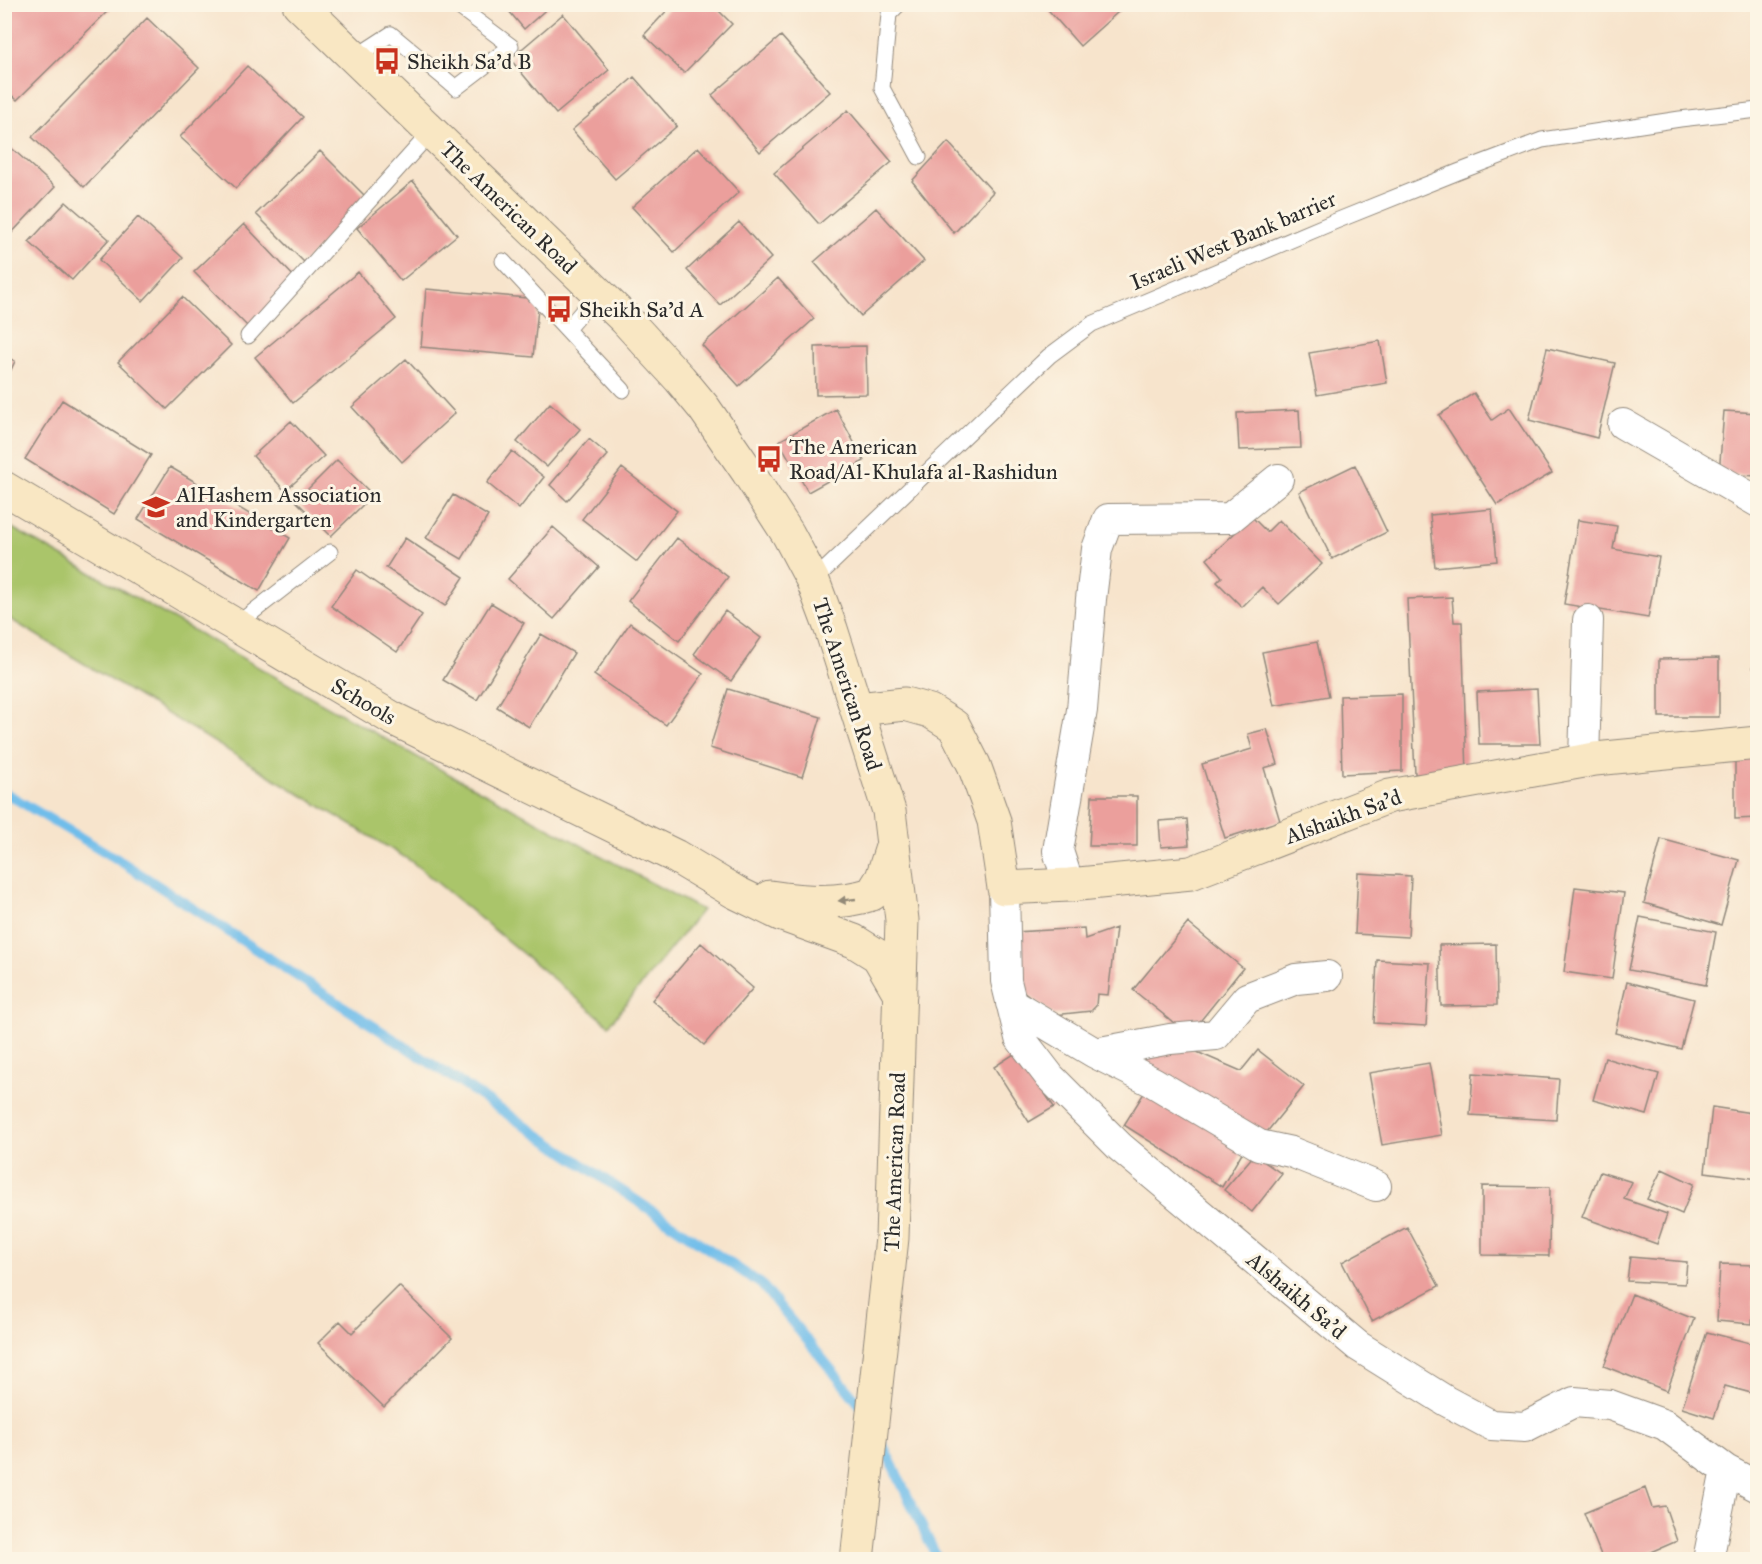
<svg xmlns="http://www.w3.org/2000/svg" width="1762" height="1564" font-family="'IM FELL Great Primer',serif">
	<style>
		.green { fill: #aac56b; stroke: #6a784b; stroke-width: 1.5 }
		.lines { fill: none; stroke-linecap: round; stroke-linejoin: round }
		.stream { stroke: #70bdea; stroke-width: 10 }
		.building { fill: #eb9f9c }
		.lane-casing { stroke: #91887c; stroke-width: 17 }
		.street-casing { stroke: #91887c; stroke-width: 32 }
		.secondary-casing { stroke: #91887c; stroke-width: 35 }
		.lane { stroke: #fff; stroke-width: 15 }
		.street { stroke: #fff; stroke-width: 30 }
		.secondary { stroke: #f9e7c3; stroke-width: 33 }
		.oneway { fill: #928977 }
		.labels { text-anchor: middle; stroke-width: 6; stroke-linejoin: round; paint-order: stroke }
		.poi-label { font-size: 22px; fill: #2b2b2b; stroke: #fcf5e5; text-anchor: start }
		.street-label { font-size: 22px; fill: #2b2b2b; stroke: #fcf5e5 }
	</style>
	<rect width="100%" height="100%" fill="#fcf5e5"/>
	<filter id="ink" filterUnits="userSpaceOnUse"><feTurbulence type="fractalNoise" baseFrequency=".0167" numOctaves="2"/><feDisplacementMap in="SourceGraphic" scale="12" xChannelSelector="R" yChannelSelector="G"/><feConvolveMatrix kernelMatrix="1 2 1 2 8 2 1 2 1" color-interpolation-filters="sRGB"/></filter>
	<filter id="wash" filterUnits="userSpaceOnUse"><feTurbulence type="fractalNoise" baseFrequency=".008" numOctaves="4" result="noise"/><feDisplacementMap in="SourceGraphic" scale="24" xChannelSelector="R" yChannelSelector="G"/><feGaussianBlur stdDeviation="1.35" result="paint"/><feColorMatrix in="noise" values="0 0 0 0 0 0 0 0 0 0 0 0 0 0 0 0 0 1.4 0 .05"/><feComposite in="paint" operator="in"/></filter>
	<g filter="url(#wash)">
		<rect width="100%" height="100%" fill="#f7e4cc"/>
		<path class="green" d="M5,524L421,759L702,910L609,1025L411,861L5,616Z"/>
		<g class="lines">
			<path class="stream" d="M4,792L117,859L461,1083L761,1284L866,1412
				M880,1439L938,1560"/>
		</g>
		<g id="blocks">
			<path class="building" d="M10,4H115L17,100L4,88V10Z
				M503,4H552L524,29Z
				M673,4H712L732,24L684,73L644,35Z
				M1043,4H1127L1080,46Z
				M563,14L609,70L556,114L510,59Z
				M147,18L199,68L84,187L32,137Z
				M781,36L830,92L760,152L712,95Z
				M247,66L303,117L236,188L180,137Z
				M634,77L677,126L615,179L572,130Z
				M848,110L892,162L819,224L774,173Z
				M948,142L993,192L954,233L912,181Z
				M7,144L55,187L4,241V146Z
				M698,147L739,192L674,252L632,207Z
				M320,151L368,199L304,262L256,214Z
				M413,181L457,235L401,281L357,228Z
				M66,202L109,239L72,280L29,242Z
				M876,208L924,261L861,316L814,262Z
				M138,217L183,258L143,301L99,260Z
				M739,222L771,258L720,305L687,270Z
				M244,224L298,281L249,328L194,272Z
				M358,272L396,319L293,403L255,357Z
				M778,278L814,319L739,386L702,345Z
				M426,289L539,299L533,357L421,347Z
				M182,297L231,345L167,409L118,362Z
				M1380,341L1387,383L1317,395L1309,353Z
				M866,346L867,394L816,395L815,347Z
				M1547,348L1615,363L1597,438L1529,420Z
				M5,356L15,361L5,383Z
				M406,359L455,413L402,462L352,407Z
				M1474,393L1492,420L1509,408L1552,473L1497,505L1439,415Z
				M62,400L151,455L114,514L25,459Z
				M550,403L580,429L547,467L517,442Z
				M836,409L864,461L808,492L779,441Z
				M1299,410L1301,448L1239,450L1237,413Z
				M1724,411L1758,413V476L1719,474Z
				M291,421L324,456L285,491L253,456Z
				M589,439L608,455L567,501L550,485Z
				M512,451L544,477L519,509L487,483Z
				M337,460L373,495L331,536L296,501Z
				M1355,465L1387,532L1332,559L1299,492Z
				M170,467L290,538L259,591L138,519Z
				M622,468L677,511L637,562L582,519Z
				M453,495L488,516L462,559L426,538Z
				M1492,509L1497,561L1435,567L1430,515Z
				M1252,517L1267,532L1279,520L1322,564L1279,604L1262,587L1242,607L1217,582L1222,577L1207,559Z
				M1578,520L1617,526L1613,549L1659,557L1648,618L1564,604Z
				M553,527L599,567L554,619L508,579Z
				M405,538L464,577L445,606L386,568Z
				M677,538L728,577L679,641L628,601Z
				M357,570L422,615L397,652L331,606Z
				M1452,597L1454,622H1462L1467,774H1415L1407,599Z
				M491,603L524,623L477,700L443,680Z
				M725,611L761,638L731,681L694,654Z
				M1756,620H1758V668H1753Z
				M630,623L703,674L666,725L594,675Z
				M541,634L574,653L529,727L497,707Z
				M1317,642L1329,696L1274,706L1262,652Z
				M1719,658V717H1659V659Z
				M728,689L821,717L802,777L710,748Z
				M1537,689L1540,744H1479L1477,692Z
				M1402,694V771L1342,774L1340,696Z
				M1267,729L1278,764L1264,768L1280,821L1225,838L1202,764L1252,749L1248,734Z
				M1758,758V818L1735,819V759Z
				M1092,796H1137V846H1089Z
				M1187,819L1189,845L1161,847L1159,821Z
				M1661,839L1739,860L1721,925L1644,903Z
				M1358,873L1411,876L1408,937L1355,934Z
				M1575,887L1624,893L1612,979L1564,972Z
				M1640,917L1716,932L1706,985L1629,970Z
				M1188,923L1243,968L1189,1035L1133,990Z
				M1084,928L1085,939L1116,928L1108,995L1097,994L1096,1006L1091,1011L1054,1015L1018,987L1015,932Z
				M701,943L753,988L704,1045L652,1000Z
				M1496,944L1497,1005L1441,1006L1439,945Z
				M1377,960L1430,963L1426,1026L1374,1023Z
				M1627,982L1694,999L1681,1049L1615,1033Z
				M1183,1046L1241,1071L1258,1050L1304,1086L1258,1143L1125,1059Z
				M1017,1052L1054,1107L1029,1122L994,1067Z
				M1605,1058L1659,1074L1647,1115L1593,1100Z
				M1429,1063L1442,1135L1382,1145L1369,1073Z
				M1473,1073L1559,1079L1556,1120L1470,1115Z
				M1149,1085L1247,1144L1222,1187L1124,1125Z
				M1712,1107L1758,1114V1179L1705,1172Z
				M1254,1155L1282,1174L1252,1212L1224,1190Z
				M1662,1169L1694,1184L1682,1214L1647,1199Z
				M1600,1172L1632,1182L1624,1199L1667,1214L1657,1244L1582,1217Z
				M1482,1186L1550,1187L1549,1256L1482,1255Z
				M1407,1227L1439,1286L1372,1321L1342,1262Z
				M1630,1257L1687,1262L1685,1284L1627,1281Z
				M1720,1264L1758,1265V1289H1755L1752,1324L1717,1321Z
				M399,1286L452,1338L384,1407L318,1343L340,1321L352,1333Z
				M1632,1294L1694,1319L1667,1391L1604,1366Z
				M1707,1332L1758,1345V1385L1755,1394L1725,1386L1714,1418L1682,1408Z
				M1645,1488L1652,1508L1665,1506L1677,1541L1633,1560H1603L1584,1513Z"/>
		</g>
	</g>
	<g filter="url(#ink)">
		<use href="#blocks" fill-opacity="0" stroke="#91887c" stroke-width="1.5"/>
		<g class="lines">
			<defs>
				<path id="lane" d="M899,4L889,14L882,88L919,157
					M354,58L391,34L456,88L511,46L455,4
					M503,261L623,390
					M567,329L598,293
					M248,336L431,132
					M813,581L1049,356L1092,324L1336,221L1458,172L1542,140L1680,119L1758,110
					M236,625L330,552"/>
				<path id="street" d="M1623,424L1758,502
					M1584,761L1588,620
					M1069,885L1058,851L1082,710L1091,599L1097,549L1108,519L1230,518L1278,479
					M1004,888L1006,981L1020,1038L1050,1077L1120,1147L1358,1346L1446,1401L1491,1425L1525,1427L1574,1402L1610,1405L1665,1425L1726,1470L1758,1487
					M1011,1003L1095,1053L1153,1082L1259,1145L1291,1152L1376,1186
					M1095,1053L1170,1039L1216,1035L1247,998L1296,979L1327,976
					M1708,1560L1726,1470"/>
				<path id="secondary" d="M299,4L626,320L680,379L704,408L748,472L788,534L813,581L831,629L889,811L902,920L892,1238L857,1560
					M4,488L392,718L675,856L735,892L780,914L854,941L878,956L900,994
					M857,709L905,704L930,711L954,726L974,765L994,821L1004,888L1069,885L1191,873L1390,796L1595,759L1758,743
					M770,897C805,902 838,905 872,894L882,878L892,847"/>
			</defs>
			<use href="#lane" class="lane-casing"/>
			<use href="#street" class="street-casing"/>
			<use href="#secondary" class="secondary-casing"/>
			<use href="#lane" class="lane"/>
			<use href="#street" class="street"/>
			<use href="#secondary" class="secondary"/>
		</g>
		<defs><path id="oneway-solid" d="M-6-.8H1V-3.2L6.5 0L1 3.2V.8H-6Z" transform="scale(1.5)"/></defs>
		<use class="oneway" href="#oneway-solid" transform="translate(847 900) rotate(174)"/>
	</g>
	<defs>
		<symbol id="bus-bare" viewBox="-9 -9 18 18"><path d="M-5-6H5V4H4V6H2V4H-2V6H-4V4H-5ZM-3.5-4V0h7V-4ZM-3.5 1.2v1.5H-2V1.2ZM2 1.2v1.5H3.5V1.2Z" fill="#c8321e" stroke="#fcf5e5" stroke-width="2.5" paint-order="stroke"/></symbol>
		<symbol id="school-bare" viewBox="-9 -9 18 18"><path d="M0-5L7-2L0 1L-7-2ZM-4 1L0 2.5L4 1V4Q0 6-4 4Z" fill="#c8321e" stroke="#fcf5e5" stroke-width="2.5" paint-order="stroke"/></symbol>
	</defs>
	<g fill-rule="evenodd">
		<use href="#bus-bare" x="368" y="42" width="38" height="38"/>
		<use href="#bus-bare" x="540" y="290" width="38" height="38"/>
		<use href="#bus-bare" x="750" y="440" width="38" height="38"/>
		<use href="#school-bare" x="137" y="488" width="38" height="38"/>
	</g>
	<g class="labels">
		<g class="poi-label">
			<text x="407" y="69">Sheikh Sa'd B</text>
			<text x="579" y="317">Sheikh Sa'd A</text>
			<text x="789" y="454">The American<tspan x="789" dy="25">Road/Al-Khulafa al-Rashidun</tspan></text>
			<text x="176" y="502">AlHashem Association<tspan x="176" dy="25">and Kindergarten</tspan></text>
		</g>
		<g class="street-label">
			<text transform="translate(509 207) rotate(44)" y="8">The American Road</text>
			<text transform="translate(1233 240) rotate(-23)" y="8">Israeli West Bank barrier</text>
			<text transform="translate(848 684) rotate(72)" y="8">The American Road</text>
			<text transform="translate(364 701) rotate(30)" y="8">Schools</text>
			<text transform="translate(1343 816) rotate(-20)" y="8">Alshaikh Sa'd</text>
			<text transform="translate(894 1162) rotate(-88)" y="8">The American Road</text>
			<text transform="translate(1297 1295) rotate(40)" y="8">Alshaikh Sa'd</text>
		</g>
	</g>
	<rect width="1762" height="1564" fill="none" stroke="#fcf5e5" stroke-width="24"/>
</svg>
